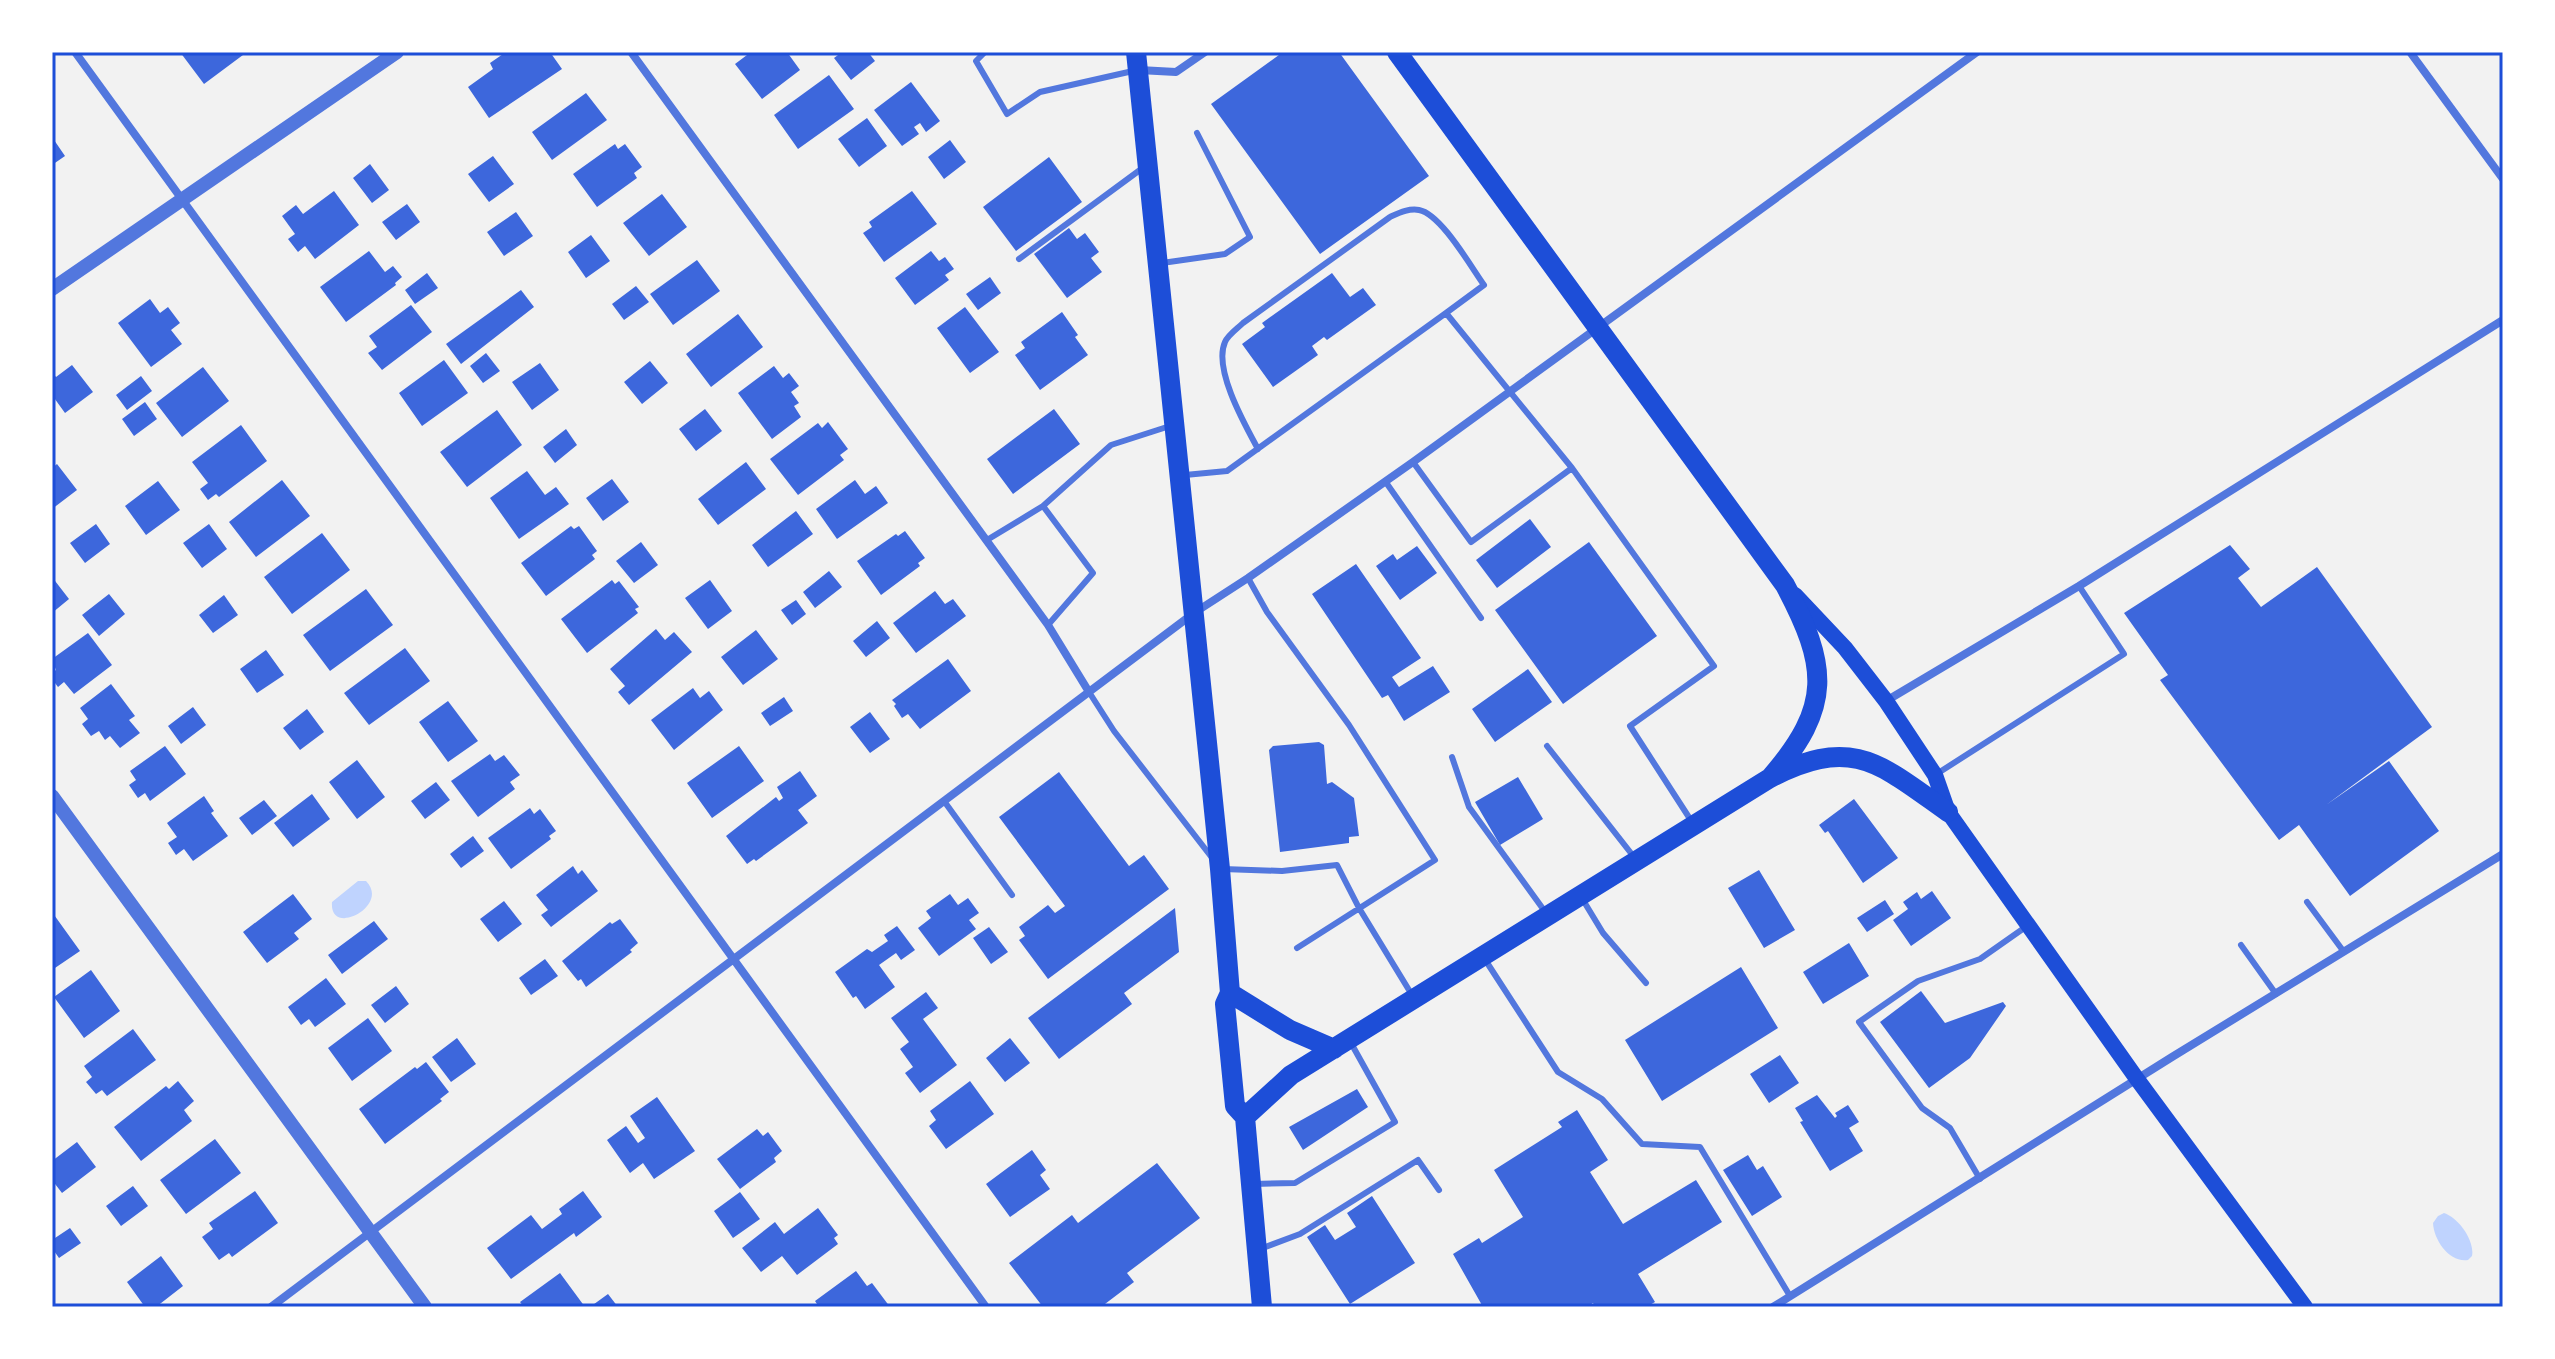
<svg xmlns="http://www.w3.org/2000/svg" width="2555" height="1359" font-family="'Space Grotesk',sans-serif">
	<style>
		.water { fill: #bfd3fe }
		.building { fill: #3d67dc }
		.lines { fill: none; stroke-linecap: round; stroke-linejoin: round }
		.service { stroke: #5277de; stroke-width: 6 }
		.minor { stroke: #5277de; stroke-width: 8 }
		.tertiary { stroke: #5277de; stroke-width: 14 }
		.secondary { stroke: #1d4ed8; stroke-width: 16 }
		.primary { stroke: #1d4ed8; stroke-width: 20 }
		.neatline { fill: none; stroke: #1d4ed8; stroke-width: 3 }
	</style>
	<rect width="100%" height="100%" fill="#f2f2f2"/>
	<path class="water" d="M358,881H366C391,906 329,938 332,902Z
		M2444,1213C2459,1218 2475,1241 2472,1256L2468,1260C2450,1263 2434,1241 2433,1223L2438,1216Z"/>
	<path class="building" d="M180,52H247L204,84Z
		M506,52H550L562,69L489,118L468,87L493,69L490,63Z
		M751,52H787L800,70L762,99L735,64Z
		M842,52H868L875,61L851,80L834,58Z
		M1283,52H1339L1429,176L1320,254L1211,104Z
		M829,75L854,109L798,149L774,115Z
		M911,82L940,121L926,132L920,123L914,127L919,134L902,146L874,110Z
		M586,93L607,120L552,160L532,132Z
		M867,118L887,146L859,167L838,139Z
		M52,137L65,156L52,165Z
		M950,140L966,162L944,179L928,157Z
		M615,144L618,149L625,144L642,167L634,173L637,178L597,207L573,174Z
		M493,156L514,184L489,202L468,174Z
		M1049,157L1082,202L1016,251L983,207Z
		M370,164L389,190L372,203L353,178Z
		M334,191L359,225L315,259L305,246L298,252L288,239L295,234L282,216L296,205L303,214Z
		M912,191L937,224L884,262L863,233L872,227L869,222Z
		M662,194L687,227L649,256L623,223Z
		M407,204L420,222L396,240L382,222Z
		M516,212L533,236L504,256L487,232Z
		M1069,228L1077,239L1085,233L1099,252L1091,258L1102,272L1067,298L1034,254Z
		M591,235L610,261L586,278L568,252Z
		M369,251L385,272L393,266L402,277L395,283L396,285L346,322L320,287Z
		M931,251L939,261L945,257L954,269L945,275L949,280L915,305L895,278Z
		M697,260L720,291L673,325L650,294Z
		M427,273L438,288L415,304L405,290Z
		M1332,273L1350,297L1363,288L1376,305L1327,340L1324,337L1312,346L1318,355L1273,387L1242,344L1265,327L1262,323Z
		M990,277L1001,293L978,310L966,294Z
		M636,286L649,302L624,320L612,304Z
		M521,290L534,307L461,364L446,344Z
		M150,299L160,313L168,307L180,323L171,330L182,344L151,367L118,323Z
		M411,305L432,332L382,370L368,353L377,347L369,336Z
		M965,307L999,352L970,373L937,328Z
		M1062,312L1078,335L1075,337L1088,355L1040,390L1015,355L1025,348L1021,342Z
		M738,314L763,347L711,387L686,354Z
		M486,353L500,371L483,383L470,366Z
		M444,360L468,393L422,426L399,393Z
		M650,361L668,383L642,404L624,382Z
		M540,363L559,390L532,410L512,382Z
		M72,365L93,392L65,413L52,395V372L56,377Z
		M774,366L783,378L789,373L799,386L791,392L799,403L794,406L801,417L772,439L738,393Z
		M203,367L229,401L182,437L156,403Z
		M141,376L152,391L127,410L116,395Z
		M145,402L157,419L134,436L122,419Z
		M705,409L722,431L696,451L679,429Z
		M1054,409L1080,444L1013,494L987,459Z
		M497,410L522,445L467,487L440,452Z
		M828,422L848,449L840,455L844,460L798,495L770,459L818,423L822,428Z
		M241,425L267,461L219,497L216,494L208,500L200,489L208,483L192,462Z
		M566,429L577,445L555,463L543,447Z
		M746,462L766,489L718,525L698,499Z
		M57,464L77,490L52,509V468Z
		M527,471L545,495L556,487L569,504L519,539L490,498Z
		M612,479L629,502L603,521L586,498Z
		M282,480L310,516L256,557L229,522Z
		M855,480L865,494L876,486L888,503L837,539L816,509Z
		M158,481L180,510L146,535L125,506Z
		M796,511L813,534L768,567L752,545Z
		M1530,519L1551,547L1497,588L1476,560Z
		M96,524L110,544L85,563L70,543Z
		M209,524L227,549L202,568L183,543Z
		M571,526L574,529L579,526L597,551L592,555L595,559L546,596L521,563Z
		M905,531L925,558L918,563L920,566L881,595L857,561L896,534L898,536Z
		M322,533L350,570L292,614L264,577Z
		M641,542L658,565L634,583L616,561Z
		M1589,542L1657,636L1563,704L1495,610Z
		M2230,545L2250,569L2238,578L2261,607L2317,567L2432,727L2326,805L2389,761L2439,831L2350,896L2299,825L2279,840L2160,680L2168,675L2124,613Z
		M1417,546L1437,573L1400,600L1376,566L1393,554L1397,560Z
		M1356,564L1421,658L1392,677L1399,687L1433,666L1450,692L1404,721L1388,695L1382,698L1312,594Z
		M829,571L842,587L815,608L803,592Z
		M52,577L69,599L52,613Z
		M612,580L615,584L619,581L639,607L635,609L638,613L587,653L561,619Z
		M710,580L732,611L708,629L685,598Z
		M366,589L393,625L330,671L303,635Z
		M935,591L945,604L953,599L966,616L916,653L893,623Z
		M109,594L125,614L99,636L82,615Z
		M224,595L238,615L213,633L199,615Z
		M796,600L806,614L792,625L781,610Z
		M877,621L890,638L866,657L853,641Z
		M656,629L665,640L674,632L692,652L629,705L618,692L625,686L610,669Z
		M756,630L778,659L743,685L721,657Z
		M88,633L112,665L74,694L64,682L58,687L52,679V673L56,670L52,659Z
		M405,648L430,681L369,725L344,693Z
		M266,650L284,675L257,693L240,669Z
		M948,659L971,691L920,729L908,714L902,718L894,706L896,704L892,700Z
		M1528,669L1552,702L1495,742L1472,709Z
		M111,684L135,716L129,720L140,733L120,748L110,736L105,740L99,731L91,736L82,724L88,719L80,708Z
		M693,688L700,698L709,691L723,710L674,750L651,720Z
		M784,697L793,711L770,726L761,713Z
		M448,701L478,741L448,762L419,722Z
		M193,707L206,725L181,744L168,726Z
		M307,709L324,732L300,750L283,728Z
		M870,712L890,739L870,753L850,727Z
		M1319,742L1324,745L1327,784L1332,782L1354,798L1359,836L1349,837V843L1280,852L1269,750L1273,746Z
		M165,746L186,774L150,801L145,793L138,798L129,785L136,780L130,771Z
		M739,746L764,781L712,818L687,783Z
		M490,754L495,761L504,755L520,775L510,782L515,789L478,817L451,781Z
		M357,760L385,797L357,819L329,782Z
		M800,771L817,796L798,810L808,823L756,861L754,859L747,864L726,836L776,797L779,801L783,798L777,787Z
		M1059,772L1129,866L1144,855L1169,889L1048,979L1019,940L1025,936L1019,927L1048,905L1055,913L1065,906L999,817Z
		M1518,777L1543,819L1500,845L1475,802Z
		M436,782L450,800L425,819L411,801Z
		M312,794L330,819L293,847L274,823Z
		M204,796L214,811L211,813L228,836L193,861L184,849L176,855L168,843L177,837L167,823Z
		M1854,799L1898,858L1863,883L1828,831L1825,833L1819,825Z
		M264,800L277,816L252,835L239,818Z
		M530,808L534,814L540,809L556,831L549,836L551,839L511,869L488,838Z
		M473,836L484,851L461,868L450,854Z
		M573,866L578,874L582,870L598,891L551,927L541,915L548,910L536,895Z
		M1759,870L1795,930L1764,948L1728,888Z
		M1932,891L1951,918L1911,946L1893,920L1908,909L1903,902L1917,892L1921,899Z
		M293,894L312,919L294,933L299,939L267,963L243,932Z
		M950,894L958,905L968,898L979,913L969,920L976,929L939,956L918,928L931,918L926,911Z
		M1885,900L1894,914L1867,932L1857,918Z
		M504,901L522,924L498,942L480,919Z
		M1175,908L1179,952L1124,993L1132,1004L1059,1059L1028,1018Z
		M52,912L80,951L52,970Z
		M620,919L638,943L630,950L632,952L586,987L581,979L578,981L562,961L610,922L612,924Z
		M374,921L388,939L342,974L328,955Z
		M897,926L915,950L901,960L896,953L879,965L895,987L865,1009L856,996L853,998L835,972L867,949L872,952L888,941L884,935Z
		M989,927L1008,952L991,964L973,938Z
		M1849,943L1869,976L1823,1004L1803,972Z
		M545,959L558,976L531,995L519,978Z
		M1741,967L1778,1028L1662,1101L1625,1040Z
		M91,970L120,1011L84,1038L54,997Z
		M326,978L346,1004L315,1027L309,1019L301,1025L288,1007Z
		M396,986L409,1004L385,1023L371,1005Z
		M1921,991L1945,1023L2003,1002L2006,1006L1970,1058L1929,1088L1880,1022Z
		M926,992L938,1008L923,1019L957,1065L920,1093L905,1073L913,1067L900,1049L909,1042L891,1018Z
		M368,1018L392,1051L352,1081L328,1048Z
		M133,1029L156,1060L107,1096L102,1090L96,1094L86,1082L92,1077L84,1066Z
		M457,1038L476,1064L451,1082L432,1057Z
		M1010,1038L1030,1063L1005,1082L986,1058Z
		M1780,1055L1799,1083L1769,1103L1750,1074Z
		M426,1062L449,1092L440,1099L442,1101L385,1144L359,1109L415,1067L417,1069Z
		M178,1081L194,1101L184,1110L192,1121L141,1161L114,1127L166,1086L169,1089Z
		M970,1081L994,1114L946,1149L929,1126L936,1120L930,1111Z
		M1357,1089L1368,1107L1303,1150L1289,1127Z
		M1817,1095L1835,1118L1837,1116L1835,1113L1848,1105L1859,1122L1849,1128L1863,1151L1830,1171L1800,1122L1803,1121L1795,1108Z
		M657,1097L695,1151L654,1179L643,1163L630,1173L607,1140L626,1126L638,1143L645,1138L630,1116Z
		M1577,1110L1608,1160L1590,1172L1623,1224L1696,1180L1722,1222L1638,1274L1655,1302L1646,1307H1595L1593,1303L1587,1307H1483L1453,1254L1479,1238L1482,1243L1523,1217L1494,1170L1562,1127L1558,1122Z
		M757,1129L763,1136L768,1132L782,1151L774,1158L776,1162L740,1189L717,1159Z
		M215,1139L241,1173L186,1214L160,1180Z
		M77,1142L96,1167L62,1193L52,1180V1161Z
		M1032,1150L1046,1170L1040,1175L1050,1189L1010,1217L986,1184Z
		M1748,1155L1757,1170L1763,1166L1782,1197L1752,1216L1723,1170Z
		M1157,1163L1200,1218L1127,1273L1134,1282L1101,1307H1043L1009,1263L1072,1215L1078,1223Z
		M133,1186L148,1206L121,1226L106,1206Z
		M255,1191L278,1223L232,1257L229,1253L219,1260L202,1237L213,1229L209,1223Z
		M583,1191L602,1217L576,1237L574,1233L511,1279L487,1248L531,1215L542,1229L562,1214L559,1209Z
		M740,1192L760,1219L733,1238L714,1211Z
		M1372,1196L1415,1263L1350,1304L1307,1237L1325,1225L1335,1240L1356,1227L1347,1213Z
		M818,1208L838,1235L834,1238L838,1244L797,1275L782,1256L761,1272L742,1248L775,1222L784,1234Z
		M70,1228L81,1243L59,1258L52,1248V1240Z
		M161,1256L183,1286L156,1307H145L127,1282Z
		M856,1271L867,1286L872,1283L890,1307H819L815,1301Z
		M560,1273L585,1307H524L520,1302Z
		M608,1294L618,1307H590Z"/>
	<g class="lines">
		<path class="service" d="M985,52L976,61L1007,114L1040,92L1133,71
			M1019,259L1144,167
			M1162,263L1225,254L1250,237L1197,133
			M1258,449C1245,425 1213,369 1225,342C1228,335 1237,329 1243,323L1390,217C1399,213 1409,208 1419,210C1441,214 1471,267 1484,285L1446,313
			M1413,462L1471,542L1572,468
			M1185,475L1227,471L1446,313L1572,468L1714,666L1630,726L1692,822
			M1385,481L1481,618
			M987,540L1043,506
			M1248,578L1267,612L1349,725L1435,860L1297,948
			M1048,625L1093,573L1043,506L1111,445L1170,426
			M1089,692L1114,731L1213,859
			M1547,746L1634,857
			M1452,757L1469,807L1546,913
			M1935,775L2124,654L2079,586
			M944,801L1012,895
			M1223,869L1282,871L1337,865L1359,908L1412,995
			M1583,900L1603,933L1646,983
			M2307,902L2344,952
			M2241,945L2276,994
			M1484,958L1558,1072L1602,1099L1642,1144L1700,1147L1790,1296
			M1980,1179L1950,1128L1922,1108L1859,1022L1918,981L1980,959L2027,926
			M1253,1184L1295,1183L1395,1122L1351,1043
			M1260,1249L1300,1234L1418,1160L1439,1190"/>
		<path class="minor" d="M75,52L986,1307
			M631,52L1048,625L1089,692
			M2410,52L2503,179
			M1139,70L1176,72L1205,52
			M1886,701L2079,586L2503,320
			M271,1307L1194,613L1248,578L1413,462L1977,52
			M1773,1307L2172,1057L2503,854"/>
		<path class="tertiary" d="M52,289L397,52
			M52,796L425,1307"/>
		<path class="secondary" d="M1795,595L1845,648L1886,701L1935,775L1948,812L2137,1079L2305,1307"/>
		<path class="primary" d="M1136,52L1220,869L1230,993L1225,1004L1235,1106L1245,1117L1262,1307
			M1397,52L1785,585C1828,666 1833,706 1770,778
			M1230,993L1290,1030L1334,1049
			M1245,1117L1291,1075L1770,778C1853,735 1880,764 1948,812"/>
	</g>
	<rect width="2555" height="1359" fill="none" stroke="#ffffff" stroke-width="108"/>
	<rect x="54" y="54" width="2447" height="1251" class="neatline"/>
</svg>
